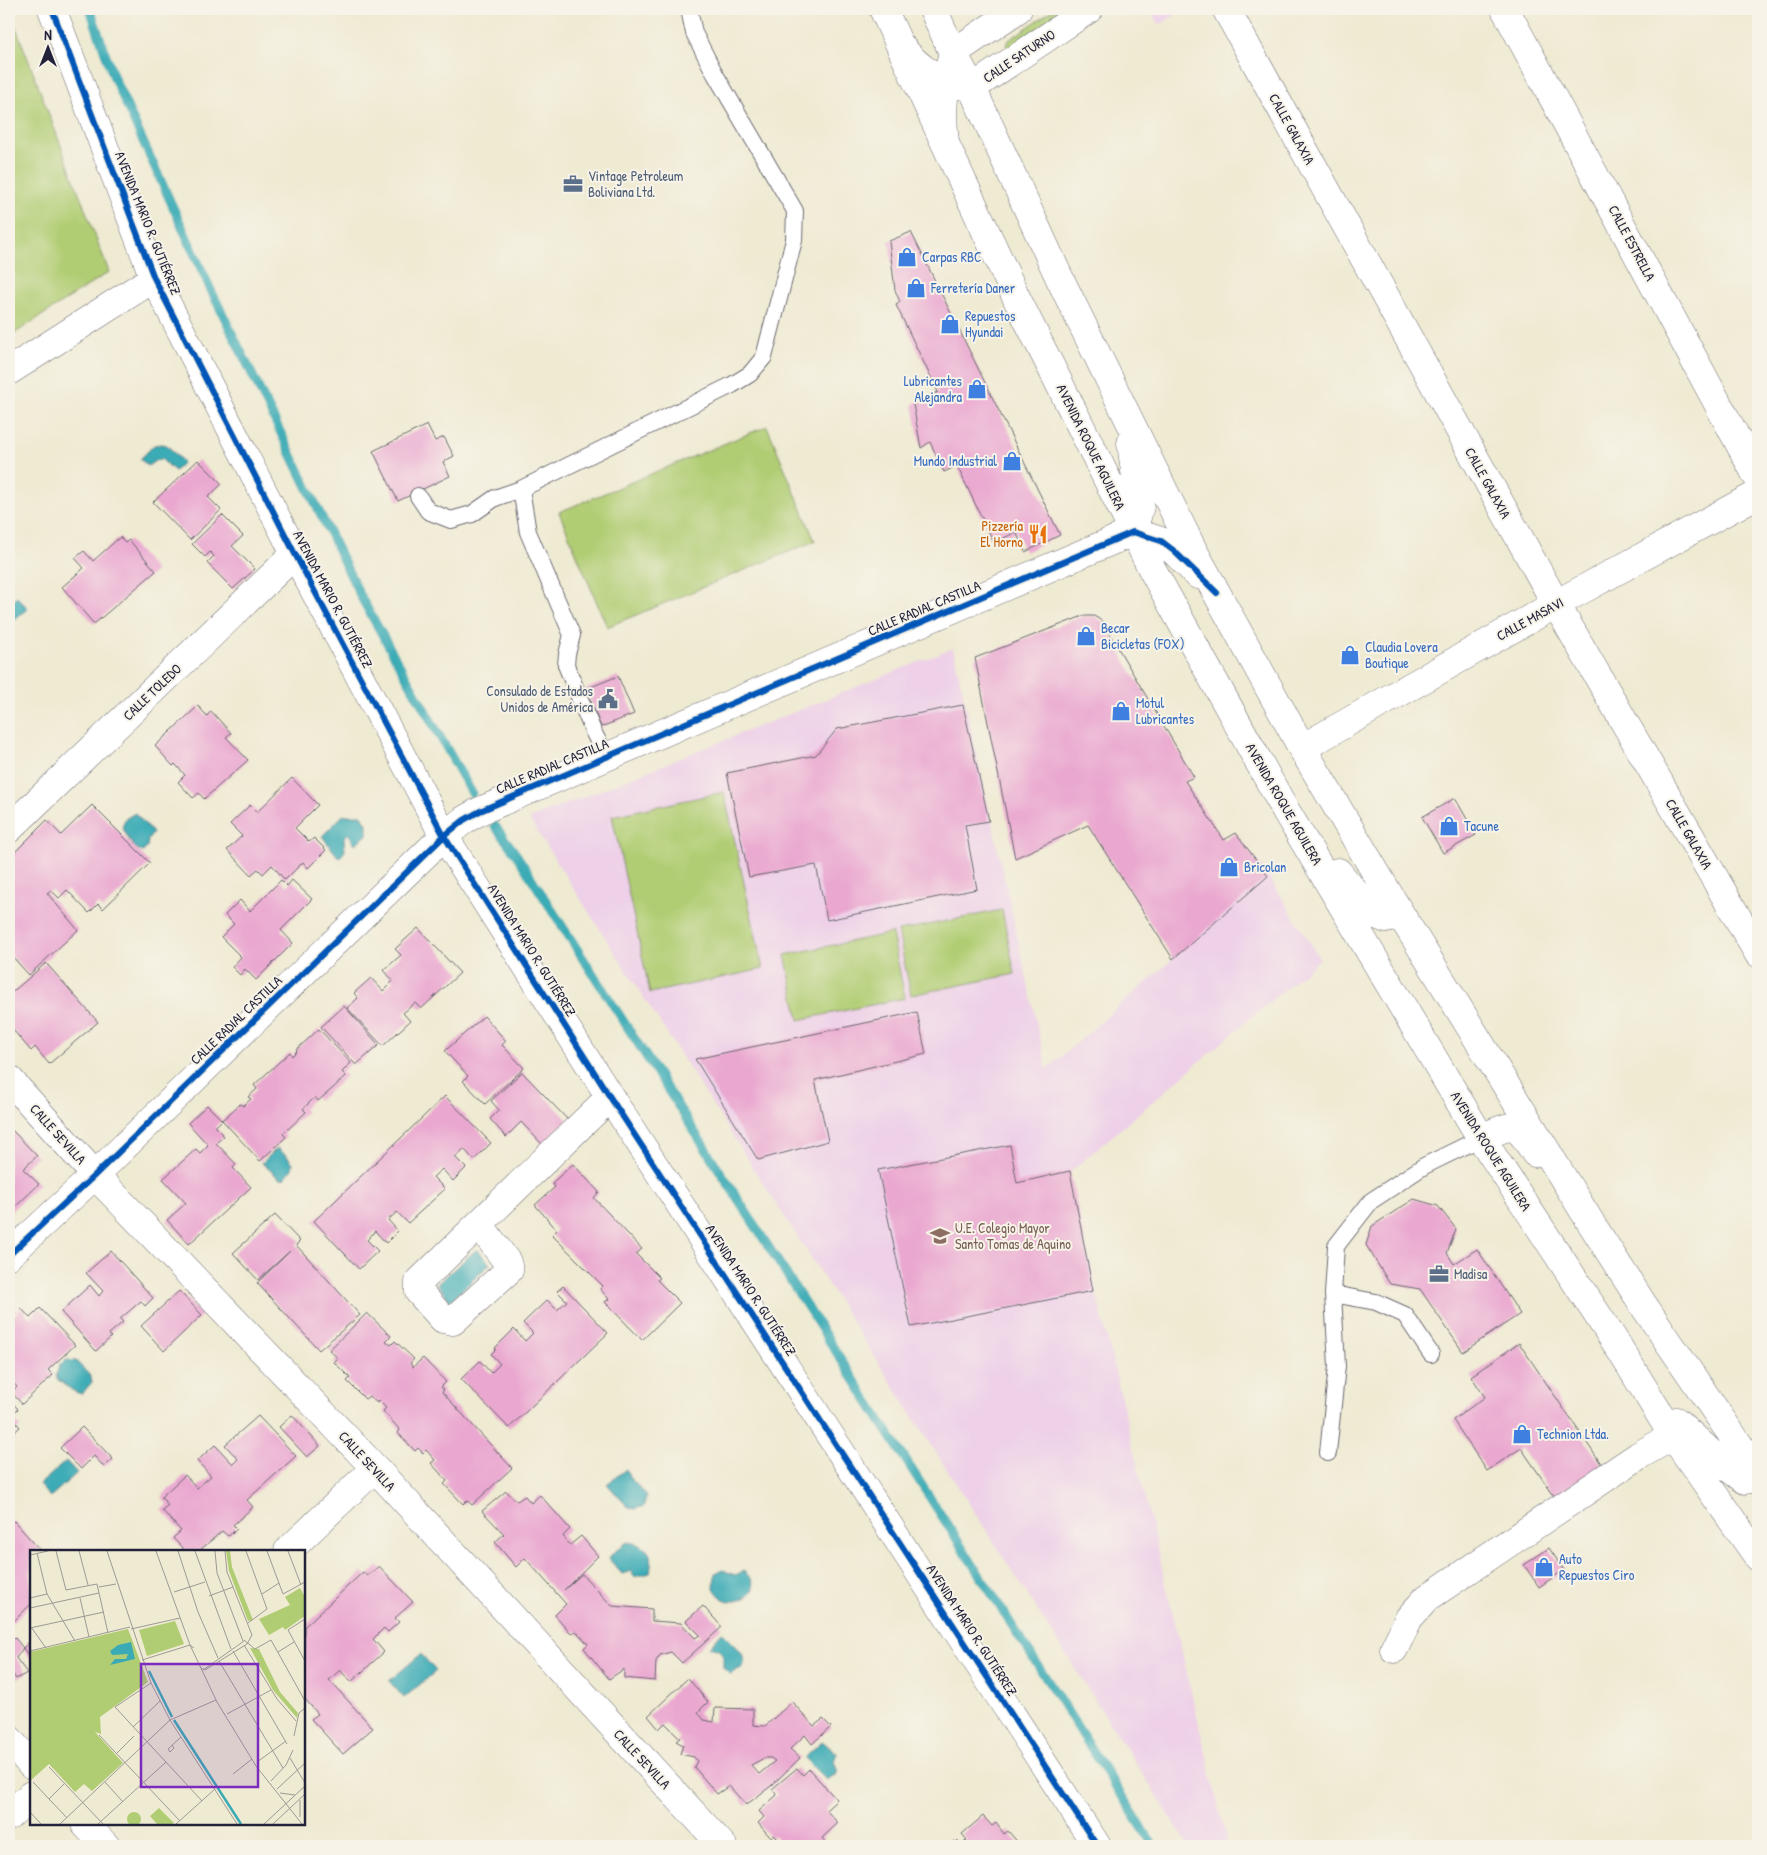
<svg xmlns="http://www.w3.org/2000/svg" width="1767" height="1855" font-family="'Patrick Hand',sans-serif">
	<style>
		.built { fill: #eed0e8 }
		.green { fill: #b1cd73; stroke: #6a7857 }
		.water { fill: #3aabb5; stroke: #2e6678 }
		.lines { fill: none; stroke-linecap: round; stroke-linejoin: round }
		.stream { stroke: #3aabb5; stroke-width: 9 }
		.building { fill: #eaa8d0; fill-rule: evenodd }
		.lane-casing { stroke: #6a6870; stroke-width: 18 }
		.street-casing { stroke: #6a6870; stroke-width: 29 }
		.secondary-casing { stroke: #6a6870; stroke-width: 29 }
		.lane { stroke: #fff; stroke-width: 16 }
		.street { stroke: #fff; stroke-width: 28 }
		.secondary { stroke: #fff; stroke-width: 28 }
		.cycleway-casing { stroke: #f7f3e8; stroke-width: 9 }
		.cycleway { stroke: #0057b8; stroke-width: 6 }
		.labels { text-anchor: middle; stroke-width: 4; stroke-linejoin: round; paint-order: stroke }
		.street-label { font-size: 14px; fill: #22223b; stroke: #f7f3e8 }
		.service-label { font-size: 14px; fill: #4e5e75; stroke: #f7f3e8; text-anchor: start }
		.shop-label { font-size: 14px; fill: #366cbe; stroke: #f7f3e8; text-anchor: start }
		.food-label { font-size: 14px; fill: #c56008; stroke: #f7f3e8; text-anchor: end }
		.education-label { font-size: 14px; fill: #785e54; stroke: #f7f3e8; text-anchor: start }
		.inset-river { fill: none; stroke: #3aabb5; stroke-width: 2.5 }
		.inset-road { fill: none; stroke: #9d9a96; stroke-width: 1 }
		.view { fill: #7b2cbf; fill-opacity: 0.15; stroke: #7b2cbf; stroke-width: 2.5 }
		.inset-edge { fill: none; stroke: #22223b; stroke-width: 2.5 }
	</style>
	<rect width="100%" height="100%" fill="#f7f3e8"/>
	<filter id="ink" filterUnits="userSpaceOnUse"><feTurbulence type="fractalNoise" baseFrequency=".02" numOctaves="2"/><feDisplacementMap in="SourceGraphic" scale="10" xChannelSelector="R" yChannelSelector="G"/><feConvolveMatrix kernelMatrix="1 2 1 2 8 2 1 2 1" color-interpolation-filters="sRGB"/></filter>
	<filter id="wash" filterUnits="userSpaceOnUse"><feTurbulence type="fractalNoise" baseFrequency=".0096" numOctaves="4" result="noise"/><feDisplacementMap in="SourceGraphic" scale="20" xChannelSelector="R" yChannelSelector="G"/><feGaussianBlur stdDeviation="1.12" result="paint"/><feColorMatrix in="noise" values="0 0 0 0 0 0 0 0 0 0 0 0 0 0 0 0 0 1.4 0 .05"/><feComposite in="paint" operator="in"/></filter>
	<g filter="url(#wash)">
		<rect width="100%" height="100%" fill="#efead2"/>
		<path class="built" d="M1149,9H1178L1180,12L1159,25Z
			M953,648L1047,1069L1268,876L1320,959L1070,1172L1098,1300L1228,1846H1189L529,819Z"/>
		<path class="green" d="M9,9L109,272L9,337Z
			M1054,9H1069L1011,48L1007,47L1006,44L1009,40Z
			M767,426L815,541L607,627L559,512Z
			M724,792L763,969L650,993L612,816Z
			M1002,910L1015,974L911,995L898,931Z
			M892,933L905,998L799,1020L785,955Z"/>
		<path class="water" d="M161,444L167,445L183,462L175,471L161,459L155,461L148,466L140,459L154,445Z
			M17,597L28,608L9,624V604Z
			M135,813L153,833L148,840L147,848L143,852C130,847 129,837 122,828L125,819Z
			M343,815H362L367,824V835L355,844L348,833L344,838L345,851L339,858L322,836Z
			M277,1148L288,1157L293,1163L292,1169L285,1178L280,1179L262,1163Z
			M477,1249L490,1264L450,1301L437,1284Z
			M67,1360L76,1361L91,1377L92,1382L82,1394C71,1392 67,1385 58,1380L56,1375L60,1364Z
			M66,1461L77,1473L50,1497L39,1485Z
			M626,1469L630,1478L647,1495L644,1506L635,1509L627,1506L607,1484Z
			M627,1542C647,1545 654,1552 650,1573L634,1577L631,1571L622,1574L609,1559L613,1553Z
			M723,1570L735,1575L744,1571C747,1575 753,1579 753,1584C755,1597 735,1604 726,1600C720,1598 718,1593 714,1589L715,1573Z
			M722,1632C730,1642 749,1653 743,1667L730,1674L723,1668V1654L717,1649L709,1647Z
			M421,1654L436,1671L404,1698L389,1681Z
			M822,1741L837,1753L834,1761L837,1769V1774L826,1780L804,1758Z"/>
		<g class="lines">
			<path class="stream" d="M90,9L114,78L210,288L362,599L472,793
				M495,826L516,854L1154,1846"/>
		</g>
		<g id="blocks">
			<path class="building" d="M911,232L1060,535L1025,552L1016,532L994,543L957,466L944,472L930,442L921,448L913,404L938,392L896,305L900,302L895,290L889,241Z
				M427,425L435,441L444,437L454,456L443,462L450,476L398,501L373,451Z
				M198,460L222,484L208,497L221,510L190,540L153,502Z
				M222,515L243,536L232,546L255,569L233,589L207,563L214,556L210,552L205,557L192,544Z
				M120,537L125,543L129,540L156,571L94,624L62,587L84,568L75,558L84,551L93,561Z
				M1083,616H1094L1102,621L1194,777L1185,781L1224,840L1236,833L1268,876L1173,959L1088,825L1015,858L975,658Z
				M618,676L634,714L601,727L586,689Z
				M963,705L989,821L965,825L977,889L827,920L816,865L749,877L727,773L816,755L837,729Z
				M198,706L207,716L211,711L231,733L226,737L248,760L204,799L199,793L193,798L178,782L185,775L175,764L173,766L155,746Z
				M292,778L318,805L295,828L309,842L314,838L326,850L308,868L303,862L285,880L272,865L263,874L258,869L251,875L227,850L242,836L230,824L250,805L257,812Z
				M1455,798L1476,835L1443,853L1422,817Z
				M92,805L150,863L103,909L98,904L89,913L67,890L59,898L51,890L47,893L78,930L29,975L9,953V858L47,820L61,835Z
				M281,880L287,886L292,880L312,899L281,930L293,943L256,980L245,969L240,975L232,967L241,957L221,937L234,924L225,915L240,900L250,911Z
				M418,928L460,973L421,1009L415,1003L403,1013L410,1021L383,1046L347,1008L358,998L354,993L371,978L383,991L393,981L384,970L401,955L395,949Z
				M46,963L98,1022L49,1064L35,1047L31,1051L14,1031L9,1036V995Z
				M344,1006L379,1045L356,1065L321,1027Z
				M917,1012L926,1054L815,1080L828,1141L758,1160L695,1059Z
				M484,1016L506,1041L502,1045L524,1068L485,1104L463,1081L468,1076L445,1051Z
				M319,1029L351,1063L342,1072L346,1076L332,1089L318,1101L315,1097L303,1109L306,1112L283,1134L286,1137L260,1161L222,1120L240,1104L243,1106L251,1099L248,1097L257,1089L254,1085L290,1052L292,1056L297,1051L296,1050Z
				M522,1072L568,1120L542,1144L521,1122L506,1137L490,1119L499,1110L491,1101Z
				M445,1096L491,1143L474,1160L464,1149L455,1157L466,1168L453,1181L442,1169L433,1177L445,1189L408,1223L397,1212L388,1220L398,1231L386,1243L375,1231L367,1240L378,1251L359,1269L314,1221Z
				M207,1105L222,1120L215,1127L224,1136L216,1143L236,1164L233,1168L251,1187L189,1244L167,1220L186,1203L163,1179L196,1149L200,1153L208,1145L188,1123Z
				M9,1127L37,1156L23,1169L39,1184L9,1213Z
				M1010,1145L1017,1183L1070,1171L1093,1291L911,1327L878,1170Z
				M573,1164L599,1192L594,1198L642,1249L636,1254L660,1278L657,1280L680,1303L642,1340L605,1302L609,1299L600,1289L603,1286L552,1235L557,1230L535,1205L555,1187L552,1183Z
				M1414,1199L1438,1206L1456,1229L1447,1253L1454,1264L1477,1249L1520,1314L1463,1352L1420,1289L1390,1284L1366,1245L1372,1226Z
				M275,1215L300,1241L296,1245L360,1315L319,1350L257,1283L290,1251L258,1280L233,1253Z
				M111,1251L153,1298L145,1306L141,1301L120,1319L123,1322L109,1334L111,1337L96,1351L61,1312L90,1285L99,1296L103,1291L86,1273Z
				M563,1286L608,1333L509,1428L461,1379L480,1361L491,1373L500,1364L491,1354L496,1349L495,1348L514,1329L525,1341L533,1333L523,1323L547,1300L557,1310L567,1301L557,1291Z
				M179,1291L202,1315L164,1351L141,1326Z
				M21,1308L30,1318L40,1308L75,1345L48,1370L53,1375L22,1404L11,1392L17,1387L9,1378V1320Z
				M367,1313L391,1336L386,1341L391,1345L395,1341L414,1359L410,1363L413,1367L423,1358L446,1382L441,1387L444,1390L442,1392L512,1468L472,1505L467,1500L463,1504L444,1484L447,1481L431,1463L435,1460L426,1450L423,1453L418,1448L415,1451L398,1433L400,1430L383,1411L386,1408L378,1400L377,1403L369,1396L365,1399L347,1381L350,1378L334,1362L338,1358L329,1350Z
				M1519,1343L1608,1474L1561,1506L1521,1448L1487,1471L1453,1420L1485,1397L1471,1376Z
				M9,1399L18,1409L10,1416L20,1427L9,1437Z
				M292,1415L320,1446L307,1457L279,1427Z
				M258,1416L296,1456L247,1500L253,1507L233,1525L237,1529L228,1536L222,1531L199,1551H185L173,1538L181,1531L162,1510L168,1505L161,1497L185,1475L197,1488L211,1476L197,1461L215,1445L233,1464L238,1459L225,1445Z
				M82,1427L113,1459L104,1467L94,1456L81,1469L60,1448Z
				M506,1491L517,1501L525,1496L531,1503L540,1495L570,1529L563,1536L570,1545L581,1536L598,1556L564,1590L582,1574L612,1606L652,1609V1621L681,1623L695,1638L700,1635L686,1621L703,1606L722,1627L682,1663L671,1652L660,1655L656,1661L655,1681L624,1678V1669L609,1679L584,1648L588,1644L576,1631L571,1633L555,1615L566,1604L525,1558L516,1567L495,1542L504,1534L482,1511Z
				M10,1519L13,1522L14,1521L41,1551H31V1604L9,1626V1521Z
				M1549,1548L1564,1570L1539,1587L1524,1565Z
				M379,1566L413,1602L395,1618L399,1622L388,1632L384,1628L373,1639L384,1652L351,1682L340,1670L329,1680L373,1728L343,1754L311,1719L318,1714L304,1698V1627L363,1572L367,1576Z
				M15,1638L23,1648L16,1658L27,1673L16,1679L9,1668V1643Z
				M31,1640V1660L23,1648Z
				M688,1678L708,1702L698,1712L704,1720L714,1722L715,1708L753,1709V1725L765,1726L792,1702L814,1726L823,1719L831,1727L812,1744L805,1735L790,1749L800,1758L771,1786L746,1805L729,1786L717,1794L694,1767L697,1761L694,1757L680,1754L683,1745L676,1741L680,1738L665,1723L659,1729L648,1716ZM764,1758H771L775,1761L759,1774L751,1765Z
				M797,1768L803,1775L809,1769L837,1800L826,1810L838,1823L822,1838L829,1846L833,1842L837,1846H777L782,1843L774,1835L771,1838L758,1823L764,1817L759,1811L777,1795L772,1789Z
				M983,1816L992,1826L996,1823L1004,1834L1008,1831L1021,1846H949L956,1840L961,1845L967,1840L962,1834Z"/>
		</g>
	</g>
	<g filter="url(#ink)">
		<use href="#blocks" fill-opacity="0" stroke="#6a6870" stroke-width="1"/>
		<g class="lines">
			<defs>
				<path id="lane" d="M521,489L528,532L572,635L567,654L566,665L593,731L606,757
					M418,496L428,511L451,520L472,514L495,498L521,489L732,385L750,374L764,357L794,240L795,211L715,74L694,33L689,9
					M1333,1294L1376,1302L1405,1315L1431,1354
					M1328,1453L1337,1366L1333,1294L1336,1246L1371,1201L1424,1166L1481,1138"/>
				<path id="street" d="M1226,9L1556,604L1758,953
					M1505,9L1758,478
					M901,46C921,73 940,80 972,88L1089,9
					M945,142C941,108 944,85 953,53L1018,9
					M9,371L154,278
					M1302,748L1556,604L1758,494
					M9,829L295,554
					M9,1079L95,1175L375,1468L723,1846
					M479,1224L507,1262L509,1270L453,1321L443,1319L419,1292V1282L610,1097
					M288,1551L375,1468
					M1394,1649L1409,1618L1427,1598L1638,1456L1673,1436
					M9,1739L31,1765
					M9,1816L31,1795
					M85,1824L106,1846"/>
				<path id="secondary" d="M52,9L154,278L295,554L444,836L610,1097L1097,1846
					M883,9L1017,299L1152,569L1286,811L1481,1138L1616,1343L1673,1436L1758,1557
					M933,9L953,53L972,88L1059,277L1193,550L1302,748L1401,915L1591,1223L1644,1306L1758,1473
					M1131,443L1140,506L1133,532
					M1338,872L1373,914L1386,919L1401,915
					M1481,1138C1514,1123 1515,1121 1535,1153
					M9,1255L95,1175L444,836L464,820L480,811L1133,532L1161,541L1174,551L1198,575
					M1676,1421L1723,1464L1745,1480L1758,1478"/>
			</defs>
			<use href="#lane" class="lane-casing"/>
			<use href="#street" class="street-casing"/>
			<use href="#secondary" class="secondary-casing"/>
			<use href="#lane" class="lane"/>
			<use href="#street" class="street"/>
			<use href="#secondary" class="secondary"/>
			<defs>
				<path id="cycleway" d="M52,9L154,278L295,554L444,836L610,1097L1097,1846
					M9,1255L95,1175L444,836L464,820L480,811L1133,532L1161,541L1174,551L1217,593"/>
			</defs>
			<use href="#cycleway" class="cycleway-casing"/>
			<use href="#cycleway" class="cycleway"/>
		</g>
	</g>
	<defs>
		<symbol id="office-bare" viewBox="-9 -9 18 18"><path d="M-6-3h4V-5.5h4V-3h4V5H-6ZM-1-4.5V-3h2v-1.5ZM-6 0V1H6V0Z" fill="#5c6f8a" stroke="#f7f3e8" stroke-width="2.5" paint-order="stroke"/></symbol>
		<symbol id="shop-bare" viewBox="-9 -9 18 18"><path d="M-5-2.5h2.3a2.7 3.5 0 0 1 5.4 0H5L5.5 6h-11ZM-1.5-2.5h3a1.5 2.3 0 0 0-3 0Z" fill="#3f7fe0" stroke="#f7f3e8" stroke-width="2.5" paint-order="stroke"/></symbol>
		<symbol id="restaurant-bare" viewBox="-9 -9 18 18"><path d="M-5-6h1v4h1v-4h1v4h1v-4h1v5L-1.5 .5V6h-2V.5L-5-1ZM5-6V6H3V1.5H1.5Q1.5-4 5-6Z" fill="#e8710a" stroke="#f7f3e8" stroke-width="2.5" paint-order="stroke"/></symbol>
		<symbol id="civic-bare" viewBox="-9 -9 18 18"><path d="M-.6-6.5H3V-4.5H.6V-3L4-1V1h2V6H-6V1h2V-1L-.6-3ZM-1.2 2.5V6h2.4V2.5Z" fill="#5c6f8a" stroke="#f7f3e8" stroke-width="2.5" paint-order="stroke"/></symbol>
		<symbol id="school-bare" viewBox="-9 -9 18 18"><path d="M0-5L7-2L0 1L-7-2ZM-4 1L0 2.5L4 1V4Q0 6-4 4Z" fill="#8d6e63" stroke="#f7f3e8" stroke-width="2.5" paint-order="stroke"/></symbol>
	</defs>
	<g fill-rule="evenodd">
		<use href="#office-bare" x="559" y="170" width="28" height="28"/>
		<use href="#shop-bare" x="893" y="243" width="28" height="28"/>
		<use href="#shop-bare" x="902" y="274" width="28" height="28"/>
		<use href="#shop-bare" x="936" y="310" width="28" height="28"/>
		<use href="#shop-bare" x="963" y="375" width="28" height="28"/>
		<use href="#shop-bare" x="998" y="447" width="28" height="28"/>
		<use href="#restaurant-bare" x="1024" y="520" width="28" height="28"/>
		<use href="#shop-bare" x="1072" y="622" width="28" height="28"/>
		<use href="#shop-bare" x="1336" y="641" width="28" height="28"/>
		<use href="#civic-bare" x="594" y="685" width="28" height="28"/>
		<use href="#shop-bare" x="1107" y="697" width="28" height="28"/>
		<use href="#shop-bare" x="1435" y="812" width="28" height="28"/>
		<use href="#shop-bare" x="1215" y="853" width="28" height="28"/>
		<use href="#school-bare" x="926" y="1222" width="28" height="28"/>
		<use href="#office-bare" x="1425" y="1260" width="28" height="28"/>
		<use href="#shop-bare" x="1508" y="1420" width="28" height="28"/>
		<use href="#shop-bare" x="1530" y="1553" width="28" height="28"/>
	</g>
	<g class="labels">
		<g class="street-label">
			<text transform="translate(1019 56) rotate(-34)" y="5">CALLE SATURNO</text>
			<text transform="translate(1292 129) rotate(61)" y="5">CALLE GALAXIA</text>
			<text transform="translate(148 223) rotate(68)" y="5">AVENIDA MARIO R. GUTIÉRREZ</text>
			<text transform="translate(1632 243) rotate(62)" y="5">CALLE ESTRELLA</text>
			<text transform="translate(1091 447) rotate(64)" y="5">AVENIDA ROQUE AGUILERA</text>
			<text transform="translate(1488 483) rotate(61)" y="5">CALLE GALAXIA</text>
			<text transform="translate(333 599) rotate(62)" y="5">AVENIDA MARIO R. GUTIÉRREZ</text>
			<text transform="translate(924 608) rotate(-23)" y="5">CALLE RADIAL CASTILLA</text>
			<text transform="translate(1530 619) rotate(-29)" y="5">CALLE MASAVI</text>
			<text transform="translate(152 692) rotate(-44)" y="5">CALLE TOLEDO</text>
			<text transform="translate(552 766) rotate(-23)" y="5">CALLE RADIAL CASTILLA</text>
			<text transform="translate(1284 804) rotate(60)" y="5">AVENIDA ROQUE AGUILERA</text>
			<text transform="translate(1689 834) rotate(60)" y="5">CALLE GALAXIA</text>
			<text transform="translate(532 950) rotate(58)" y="5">AVENIDA MARIO R. GUTIÉRREZ</text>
			<text transform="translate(236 1020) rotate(-44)" y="5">CALLE RADIAL CASTILLA</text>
			<text transform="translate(58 1134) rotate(48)" y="5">CALLE SEVILLA</text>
			<text transform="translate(1491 1151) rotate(58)" y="5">AVENIDA ROQUE AGUILERA</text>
			<text transform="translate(751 1290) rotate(57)" y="5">AVENIDA MARIO R. GUTIÉRREZ</text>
			<text transform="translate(367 1461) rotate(47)" y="5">CALLE SEVILLA</text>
			<text transform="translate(972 1630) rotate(57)" y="5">AVENIDA MARIO R. GUTIÉRREZ</text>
			<text transform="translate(642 1759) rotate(47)" y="5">CALLE SEVILLA</text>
		</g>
		<g class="service-label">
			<text x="588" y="181">Vintage Petroleum<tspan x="588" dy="16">Boliviana Ltd.</tspan></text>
			<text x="593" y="696" text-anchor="end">Consulado de Estados<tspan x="593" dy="16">Unidos de América</tspan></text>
			<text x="1454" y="1279">Madisa</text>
		</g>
		<g class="shop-label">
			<text x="922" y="262">Carpas RBC</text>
			<text x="931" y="293">Ferretería Daner</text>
			<text x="965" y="321">Repuestos<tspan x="965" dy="16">Hyundai</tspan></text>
			<text x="962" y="386" text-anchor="end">Lubricantes<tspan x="962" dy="16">Alejandra</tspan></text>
			<text x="997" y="466" text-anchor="end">Mundo Industrial</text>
			<text x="1101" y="633">Becar<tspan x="1101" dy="16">Bicicletas (FOX)</tspan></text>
			<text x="1365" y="652">Claudia Lovera<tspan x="1365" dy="16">Boutique</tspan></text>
			<text x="1136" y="708">Motul<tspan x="1136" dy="16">Lubricantes</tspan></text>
			<text x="1464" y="831">Tacune</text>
			<text x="1244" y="872">Bricolan</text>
			<text x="1537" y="1439">Technion Ltda.</text>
			<text x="1559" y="1564">Auto<tspan x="1559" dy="16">Repuestos Ciro</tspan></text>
		</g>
		<g class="food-label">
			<text x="1023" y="531">Pizzería<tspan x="1023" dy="16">El Horno</tspan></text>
		</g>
		<g class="education-label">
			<text x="955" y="1233">U.E. Colegio Mayor<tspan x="955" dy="16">Santo Tomas de Aquino</tspan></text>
		</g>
	</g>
	<g transform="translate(30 1550)">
		<rect width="275" height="275" fill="#efead2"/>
		<path d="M196,1H200L202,17L223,70L218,71L199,21ZM270,38L275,47V66L255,80L253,77L239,85L229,69L260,55L255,47ZM145,71L154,94L117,106L109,80ZM98,79L118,132L70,167L71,184L65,182L93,213L62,241L54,234L45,242L19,214L0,231V102ZM220,98L229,99L250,142L268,163L267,168L243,140ZM129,258L144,273L142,274H127L120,266ZM97 269a7 7 0 1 1 14 0a7 7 0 1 1-14 0Z" fill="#b1cd73"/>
		<path d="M101,92L105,109L80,115L85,109H96L98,104L82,105L80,101L88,95Z" fill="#3aabb5"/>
		<path class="inset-river" d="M119,121L142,167M144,170L211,274"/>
		<path class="inset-road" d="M26,1L36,40L67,34L78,83M49,1L58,35M77,1L121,133L140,170L207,274M126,1L160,95L187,152L226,216L272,274M148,1L168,62L188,108M165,1L201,99M185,1L187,23L213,91M195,1L197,22L222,85M216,1L237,59L218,73M237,1L253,44L275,32M258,1L271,35M7,3L17,44L45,91M0,5L18,1M69,37L86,34M144,42L175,32M232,44L249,33M179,46L203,37M0,48L17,44M50,48L59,87M0,58L69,43M275,69L258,80L275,111M1,77L16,98M0,78L74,62M101,79L150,68M214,90L225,99L241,90L275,151M214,95L247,149L266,171M0,101L100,77M203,101L257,194M248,102L264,92M112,110L160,95L164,98M189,111L253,218M171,118L175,120L217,94L222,85M173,120L214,91M121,133L85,157L172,251M197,164L241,140M103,177L130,151M69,185L150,271M264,186L269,163L275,158M142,195L144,198L140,202L138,199L151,187M87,203L104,186M260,208L275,233M227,212L256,191M19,217L73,274M203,224L222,209M241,231L256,215L263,200M3,232L37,268M75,232L93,252M247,239L275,213M250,243L265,245M19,249L35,233M270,250V267M0,262L11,274M30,274L140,170L186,150M68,274L136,212M146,274L185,239M234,274L275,236M243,274L275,244"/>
		<path class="view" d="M111,114H228V237H111Z"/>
		<rect width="275" height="275" class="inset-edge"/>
	</g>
	<rect width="1767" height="1855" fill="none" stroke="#f7f3e8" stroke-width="30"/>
	<g transform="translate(48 48)" stroke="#f7f3e8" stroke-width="4" paint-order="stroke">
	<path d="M0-4L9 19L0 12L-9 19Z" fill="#22223b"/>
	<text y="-8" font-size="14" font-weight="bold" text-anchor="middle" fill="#22223b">N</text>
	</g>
</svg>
